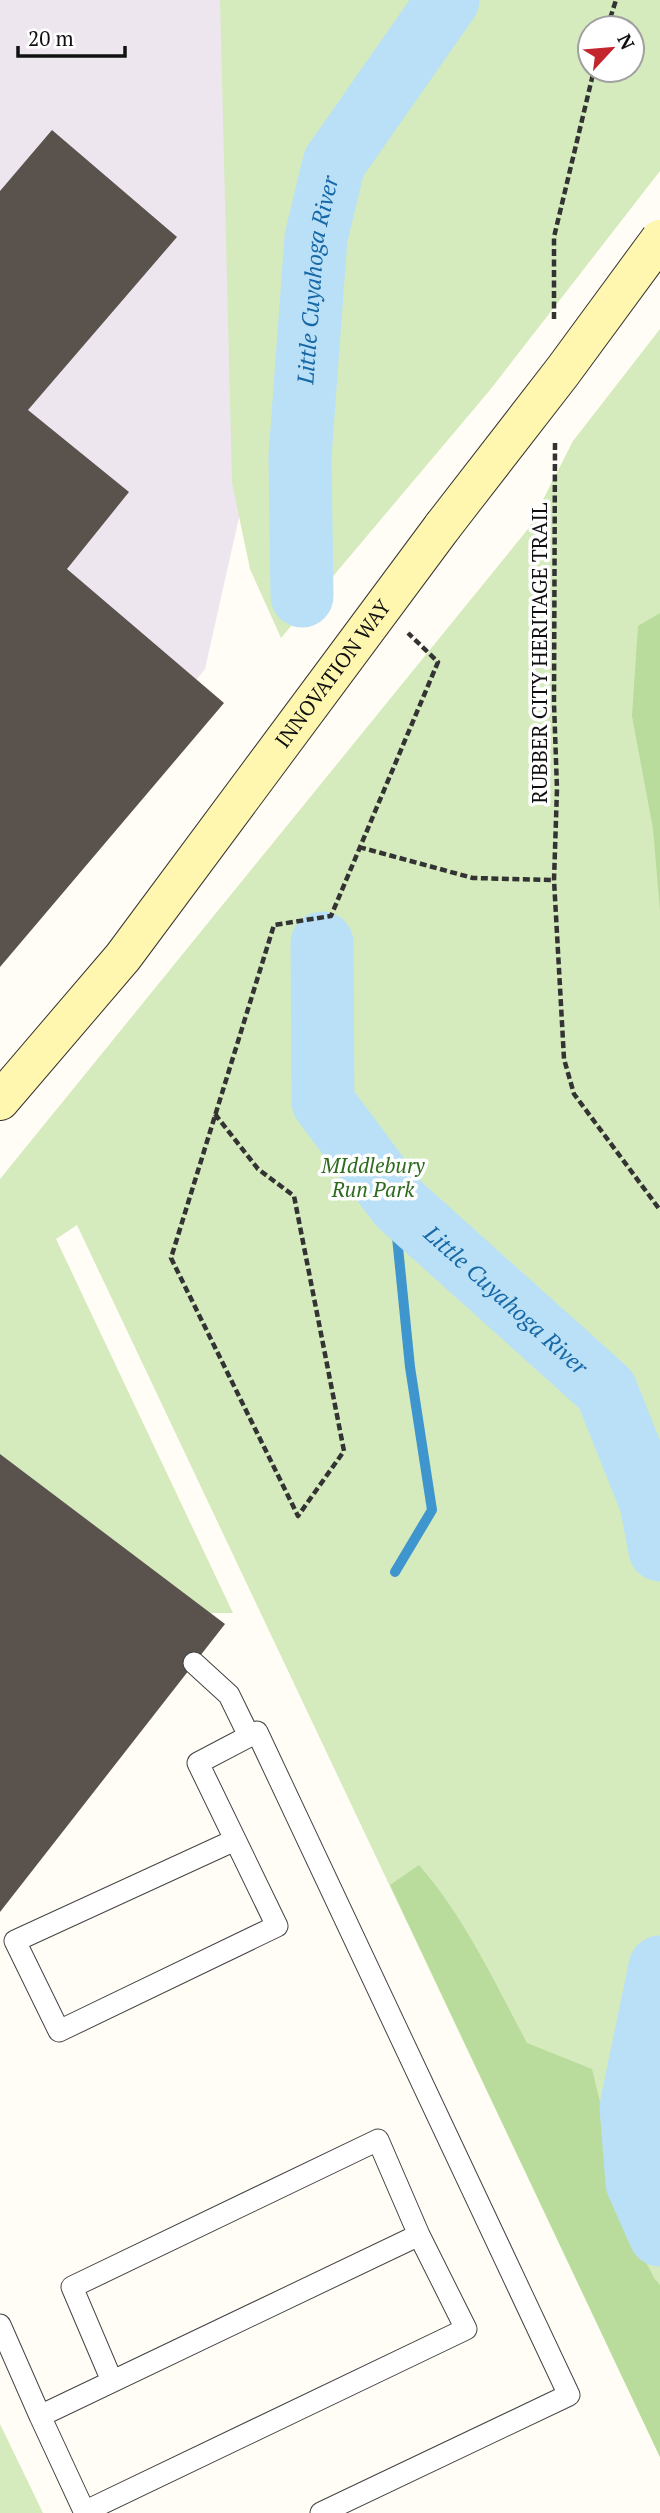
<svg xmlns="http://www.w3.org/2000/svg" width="660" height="2513" font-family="'PT Serif',serif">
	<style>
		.industrial { fill: #eee6ef }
		.green { fill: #d5ebbd; fill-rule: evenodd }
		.forest { fill: #b9dc9c }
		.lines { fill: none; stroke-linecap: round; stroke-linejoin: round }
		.stream { stroke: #3f96cf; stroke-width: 10 }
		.river { stroke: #b9e0f7; stroke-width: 63 }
		.building { fill: #5a524d }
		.lane-casing { stroke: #444; stroke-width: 23 }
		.secondary-casing { stroke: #333; stroke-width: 40 }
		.path { stroke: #333; stroke-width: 4.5; stroke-dasharray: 7 3.5; stroke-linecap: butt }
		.lane { stroke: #fff; stroke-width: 21 }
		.secondary { stroke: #fff6b0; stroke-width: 38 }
		.secondary-bridge-casing { stroke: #333; stroke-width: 40; stroke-linecap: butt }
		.secondary-bridge { stroke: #fff6b0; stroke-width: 38 }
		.labels { text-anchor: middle; stroke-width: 7; stroke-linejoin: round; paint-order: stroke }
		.street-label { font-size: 21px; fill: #111; stroke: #fff }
		.park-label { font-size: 21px; font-style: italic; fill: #2f6b1f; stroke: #fff }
		.water-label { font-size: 23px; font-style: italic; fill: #1768a6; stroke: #fff }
	</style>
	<rect width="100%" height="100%" fill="#fffdf5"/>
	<path class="industrial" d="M0,0H355L205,669L0,930Z"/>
	<path class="green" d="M220,0H660V171L490,390L281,638L250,569L232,483ZM590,28H632V70H590Z
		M660,329V2457L77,1225L56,1239L233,1613H210L0,1454V1179L528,529L573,441Z
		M0,2424L43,2513H0Z"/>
	<path class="forest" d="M660,613V911L653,829L632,716L638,626Z
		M419,1865C465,1918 494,1981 527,2043L592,2069L604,2118L608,2163L627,2225L654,2278L660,2285V2457L390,1885Z
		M660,2028V2185L643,2130L647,2080Z"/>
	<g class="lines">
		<path class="stream" d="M393,1197L410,1367L432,1510L395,1572"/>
		<g class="river">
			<path id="s1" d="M302,596L300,456L316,238L334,163L448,0"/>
			<path id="s2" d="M322,943L323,1102L399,1204L606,1390L651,1503L660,1550"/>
			<path d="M660,1967L631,2107L637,2183L660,2235"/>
		</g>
	</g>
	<path class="building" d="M52,130L177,237L28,410L129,492L67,569L224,703L0,967V191Z
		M0,1454L225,1624L0,1912Z"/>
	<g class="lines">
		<defs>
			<path id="lane" d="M194,1663L229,1695L249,1736
				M235,1840L15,1941L59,2031L277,1926L198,1763L257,1732L569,2395L321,2513
				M0,2325L40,2416
				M112,2381L72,2287L378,2140L419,2235
				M84,2512L466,2329L419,2235L40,2416L85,2513"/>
			<g id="secondary">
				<path id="s3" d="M0,1101L123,957L443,526"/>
			</g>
		</defs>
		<use href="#lane" class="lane-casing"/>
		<use href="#secondary" class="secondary-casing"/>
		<path class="path" d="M607,28L616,0
			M554,319V237L594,70
			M555,443L554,703L557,789L554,880L564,1059L574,1094L660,1210
			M359,847L473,878L554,880
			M215,1114L258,1169L294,1196L344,1451L298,1516L171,1258L274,925L331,916L438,662L408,633"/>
		<use href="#lane" class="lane"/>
		<use href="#secondary" class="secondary"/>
		<defs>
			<path id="secondary-bridge" d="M443,526L563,371L660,239"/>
		</defs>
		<use href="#secondary-bridge" class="secondary-bridge-casing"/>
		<use href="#secondary-bridge" class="secondary-bridge"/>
	</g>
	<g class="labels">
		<g class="street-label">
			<text transform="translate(540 653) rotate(-90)" y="7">RUBBER CITY HERITAGE TRAIL</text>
			<text dy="7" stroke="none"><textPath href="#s3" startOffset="542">INNOVATION WAY</textPath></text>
		</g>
		<g class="park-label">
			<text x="373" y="1173">MIddlebury<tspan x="373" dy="24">Run Park</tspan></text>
		</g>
		<g class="water-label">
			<text dy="8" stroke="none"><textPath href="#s1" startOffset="317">Little Cuyahoga River</textPath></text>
			<text dy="8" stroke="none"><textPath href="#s2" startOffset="430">Little Cuyahoga River</textPath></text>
		</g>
	</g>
	<g transform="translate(611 49) rotate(64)"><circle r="33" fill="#ffffff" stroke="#a0a0a0" stroke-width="2"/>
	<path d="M0-5L12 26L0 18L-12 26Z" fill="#c4262e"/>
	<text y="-10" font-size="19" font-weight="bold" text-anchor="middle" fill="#111111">N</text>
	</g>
	<path d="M18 46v10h107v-10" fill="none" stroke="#111111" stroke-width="3.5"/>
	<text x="28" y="46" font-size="21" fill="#111111" stroke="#ffffff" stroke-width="5" paint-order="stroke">20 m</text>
</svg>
